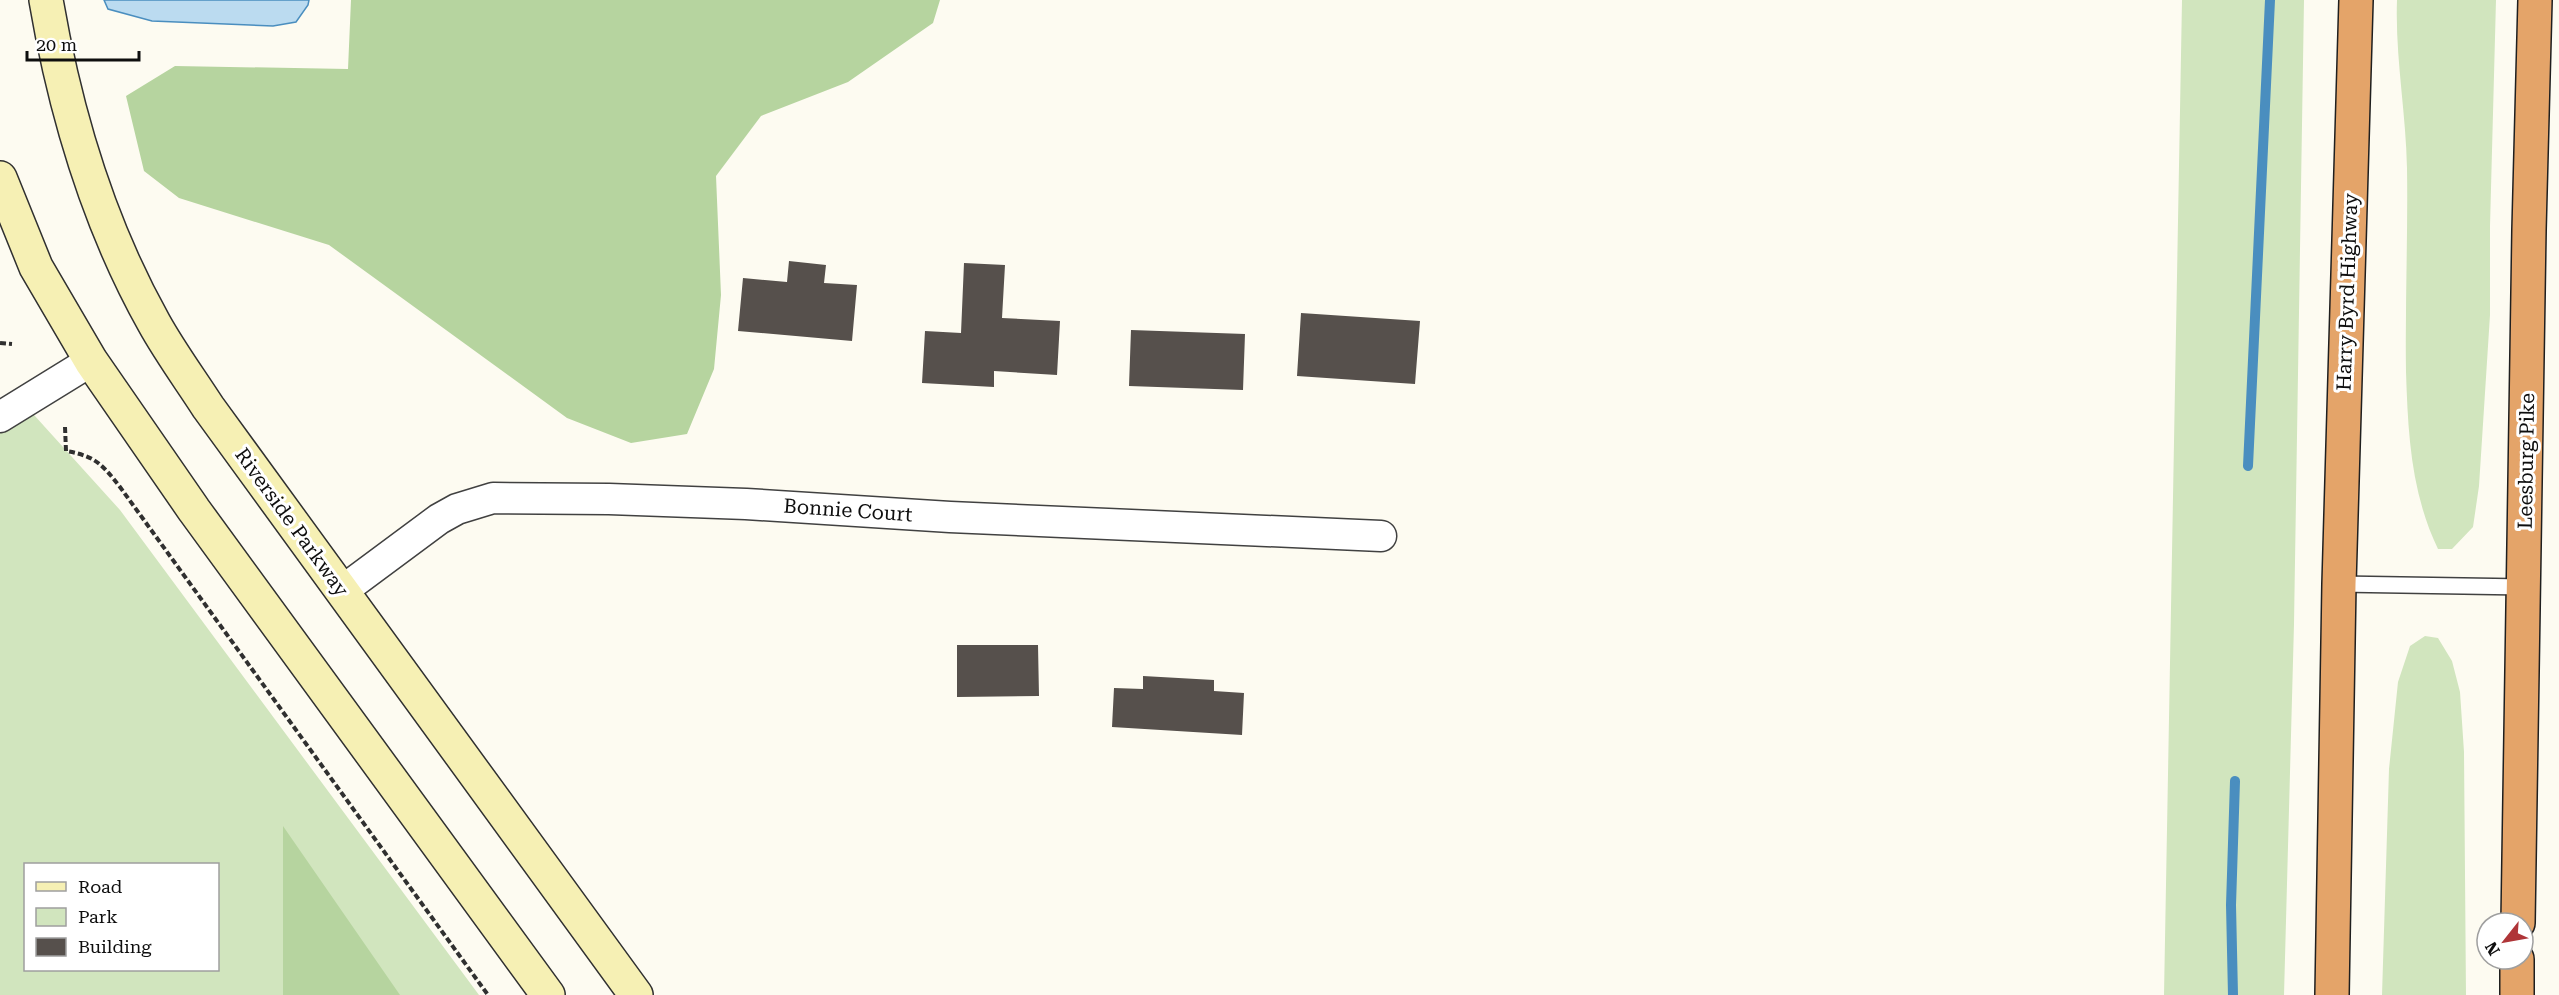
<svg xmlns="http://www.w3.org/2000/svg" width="2559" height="995" font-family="'Roboto Serif',serif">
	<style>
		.green { fill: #d1e5be; fill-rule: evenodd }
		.forest { fill: #b6d49f }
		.water { fill: #bbdbf0; stroke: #4a8ebf; stroke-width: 1.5 }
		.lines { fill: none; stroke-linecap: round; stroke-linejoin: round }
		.stream { stroke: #4a8ebf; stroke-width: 10 }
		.building { fill: #56504c }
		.lane-casing { stroke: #414141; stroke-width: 18 }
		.street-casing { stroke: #414141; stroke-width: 33 }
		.secondary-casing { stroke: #303030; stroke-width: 36 }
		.highway-casing { stroke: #1f1f1f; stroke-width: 36 }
		.path { stroke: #303030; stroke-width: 4; stroke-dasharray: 6 3; stroke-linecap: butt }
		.lane { stroke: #fff; stroke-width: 15 }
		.street { stroke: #fff; stroke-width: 30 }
		.secondary { stroke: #f6f0b4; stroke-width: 33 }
		.highway { stroke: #e4a469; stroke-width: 33 }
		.labels { text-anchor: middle; stroke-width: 6; stroke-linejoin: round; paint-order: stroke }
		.street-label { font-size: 20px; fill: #0e0e0e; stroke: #fff }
	</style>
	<rect width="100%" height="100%" fill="#fdfbf1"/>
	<path class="green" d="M2182,0H2304L2294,624L2284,995H2164Z
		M2397,0H2496L2490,226V315L2479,486L2473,527L2452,549H2438C2411,493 2408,434 2406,372C2405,304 2408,236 2407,168C2406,112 2395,56 2397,0Z
		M0,400L25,405L120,510L479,995H0ZM26,864H218V970H26Z
		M2425,636L2438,638L2452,661L2460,692L2464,752L2466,995H2382L2389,769L2398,682L2410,646Z"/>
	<path class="forest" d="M351,0H940L933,23L848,82L761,116L716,176L721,295L714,369L687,434L631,443L567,418L329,245L179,198L144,171L126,96L175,66L348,69Z
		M283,826L400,995H283Z"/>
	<path class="water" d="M104,0H309L308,5L296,22L273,26L152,21L108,9Z"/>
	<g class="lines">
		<path class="stream" d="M2248,466L2270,0
			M2233,995L2231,905L2235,781"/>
	</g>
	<path class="building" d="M789,261L826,265L824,283L857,285L852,341L738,331L743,278L787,282Z
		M964,263L1005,265L1002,318L1060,321L1057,375L994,371V387L922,383L925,331L961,333Z
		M1301,313L1420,321L1415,384L1297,376Z
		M1131,330L1245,334L1243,390L1129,386Z
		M957,645H1038L1039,696L957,697Z
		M1143,676L1214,680V691L1244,693L1242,735L1112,727L1114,688L1143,689Z"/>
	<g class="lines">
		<defs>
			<path id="lane" d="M2339,584L2525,587"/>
			<path id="street" d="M0,417L91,361
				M342,591L439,519L457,509L493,498L609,499L746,504L950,517L1381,536"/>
			<path id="secondary" d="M46,0C65,111 99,225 154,323C170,352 190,379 208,407L636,995
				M0,178L36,267L91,361L194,510L548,995"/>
			<path id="highway" d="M2518,923L2529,230L2535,0
				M2332,995L2339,584L2356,0
				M2517,995V959"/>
		</defs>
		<use href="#lane" class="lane-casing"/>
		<use href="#street" class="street-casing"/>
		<use href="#secondary" class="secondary-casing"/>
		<use href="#highway" class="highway-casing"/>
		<path class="path" d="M0,343L12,344
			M65,427L66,451C95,456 102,464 120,487L488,995"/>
		<use href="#lane" class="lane"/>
		<use href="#street" class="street"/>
		<use href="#secondary" class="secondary"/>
		<use href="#highway" class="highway"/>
	</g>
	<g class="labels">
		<g class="street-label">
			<text transform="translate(2347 292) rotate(-88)" y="7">Harry Byrd Highway</text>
			<text transform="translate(2526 461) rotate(-89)" y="7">Leesburg Pike</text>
			<text transform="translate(848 510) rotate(4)" y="7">Bonnie Court</text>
			<text transform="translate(292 522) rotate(54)" y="7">Riverside Parkway</text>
		</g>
	</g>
	<rect x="24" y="863" width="195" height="108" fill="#ffffff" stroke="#9f9f9f" stroke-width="1.5"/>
	<rect x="36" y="882" width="30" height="9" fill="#f6f0b4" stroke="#9f9f9f" stroke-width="1.5"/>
	<text x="78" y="893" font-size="18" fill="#0e0e0e">Road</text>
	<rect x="36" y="908" width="30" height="18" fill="#d1e5be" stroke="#9f9f9f" stroke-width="1.5"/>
	<text x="78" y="923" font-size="18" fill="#0e0e0e">Park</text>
	<rect x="36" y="938" width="30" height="18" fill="#56504c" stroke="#9f9f9f" stroke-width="1.5"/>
	<text x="78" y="953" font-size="18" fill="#0e0e0e">Building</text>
	<g transform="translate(2505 941) rotate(239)"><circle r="28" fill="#ffffff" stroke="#9f9f9f" stroke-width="1.5"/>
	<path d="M0-4.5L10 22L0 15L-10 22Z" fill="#af3538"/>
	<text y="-9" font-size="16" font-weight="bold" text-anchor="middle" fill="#0e0e0e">N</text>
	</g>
	<path d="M27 51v9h112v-9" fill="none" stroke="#0e0e0e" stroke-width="3"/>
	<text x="36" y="51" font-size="18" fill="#0e0e0e" stroke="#ffffff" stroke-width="4.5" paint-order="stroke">20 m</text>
</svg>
